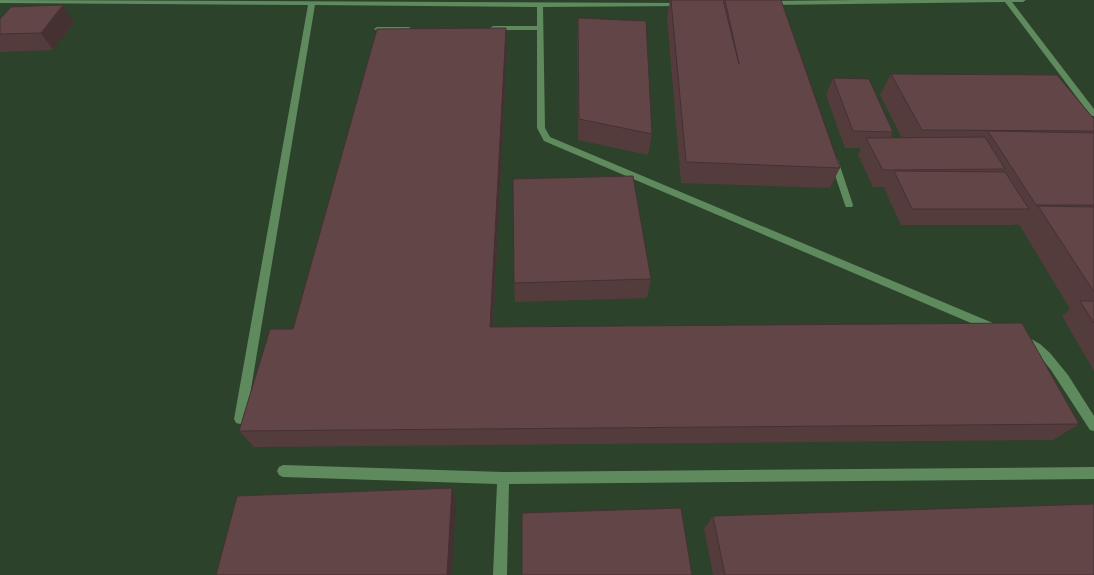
<svg xmlns="http://www.w3.org/2000/svg" width="1094" height="575" font-family="'Fira Sans Condensed',sans-serif">
	<style>
		.built { fill: #2c422b }
		.lines { fill: none; stroke-linecap: round; stroke-linejoin: round }
		.minor { fill: #5f8a5e; fill-rule: evenodd }
		.wall { fill: #543c3d }
		.shaded-wall { fill: #453132 }
		.building { fill: #624647; stroke: #453132 }
	</style>
	<rect width="100%" height="100%" fill="#273826"/>
	<path class="built" d="M0,0H1094V575H0Z"/>
	<g class="lines">
		<path class="minor" d="M0,0L684,3L685,4L682,6L543,7L545,128L550,137L1000,326L1001,329L1000,332L996,333L992,332L544,141L537,128V30H493L490,28L493,26H537V7L315,5L246,419L244,423L240,424L236,423L234,419L308,5L0,3Z
			M858,0H1026L1023,2H1012L1094,109V116H1091L1005,2L770,5L767,3L770,1Z
			M409,27L412,29L411,30L377,31L374,29L377,27Z
			M834,157L838,160L853,205L852,207H846L845,205L830,160Z
			M1026,336L1040,344L1050,353L1068,375L1094,416V431L1090,430L1051,370L1042,359L1022,344L1021,341L1022,338Z
			M283,465L503,472L1094,467V479L509,484L507,575H493L497,484L283,477L279,475L277,471L279,467Z"/>
	</g>
	<path class="wall" d="M670,0H781L840,168L830,188L681,183L667,18Z
		M578,18L652,134L648,155L578,140L577,39Z
		M0,19L74,22L53,50L0,52Z
		M507,49L493,327L1079,424L1053,440L254,447L239,431L293,329Z
		M891,74L1094,119V371L1062,316L1070,309L1020,226L1021,225H1018L1016,223L1014,225H901L884,188L885,187H873L858,155L861,148H845L826,95L833,78L893,132L890,138H902L880,95Z
		M651,279L647,298L515,302L514,283Z
		M713,516L1094,575H713L704,529Z"/>
	<path class="shaded-wall" d="M63,5L74,22L53,50L41,33Z
		M506,28L507,49L492,346L490,327Z
		M452,488L456,499L452,575H447Z"/>
	<path class="building" d="M671,0H723L739,64L725,0H781L840,168L686,162Z
		M63,5L41,33L0,34V19L11,7Z
		M578,18L646,21L652,134L579,119Z
		M506,28L490,327L1022,323L1079,424L239,431L270,329H293L377,29Z
		M891,74L1057,75L1094,119V131L922,130Z
		M833,78L869,79L893,132L853,131Z
		M988,131L1094,133V205H1036Z
		M985,137L1005,169L883,170L866,138Z
		M894,171L1005,172L1029,209H912Z
		M633,176L651,279L514,283L513,179Z
		M1038,206L1094,207V292Z
		M1080,301H1094V323Z
		M452,488L447,575H216L237,496Z
		M1094,504V575H725L713,516Z
		M681,508L692,575H522V513Z"/>
</svg>
